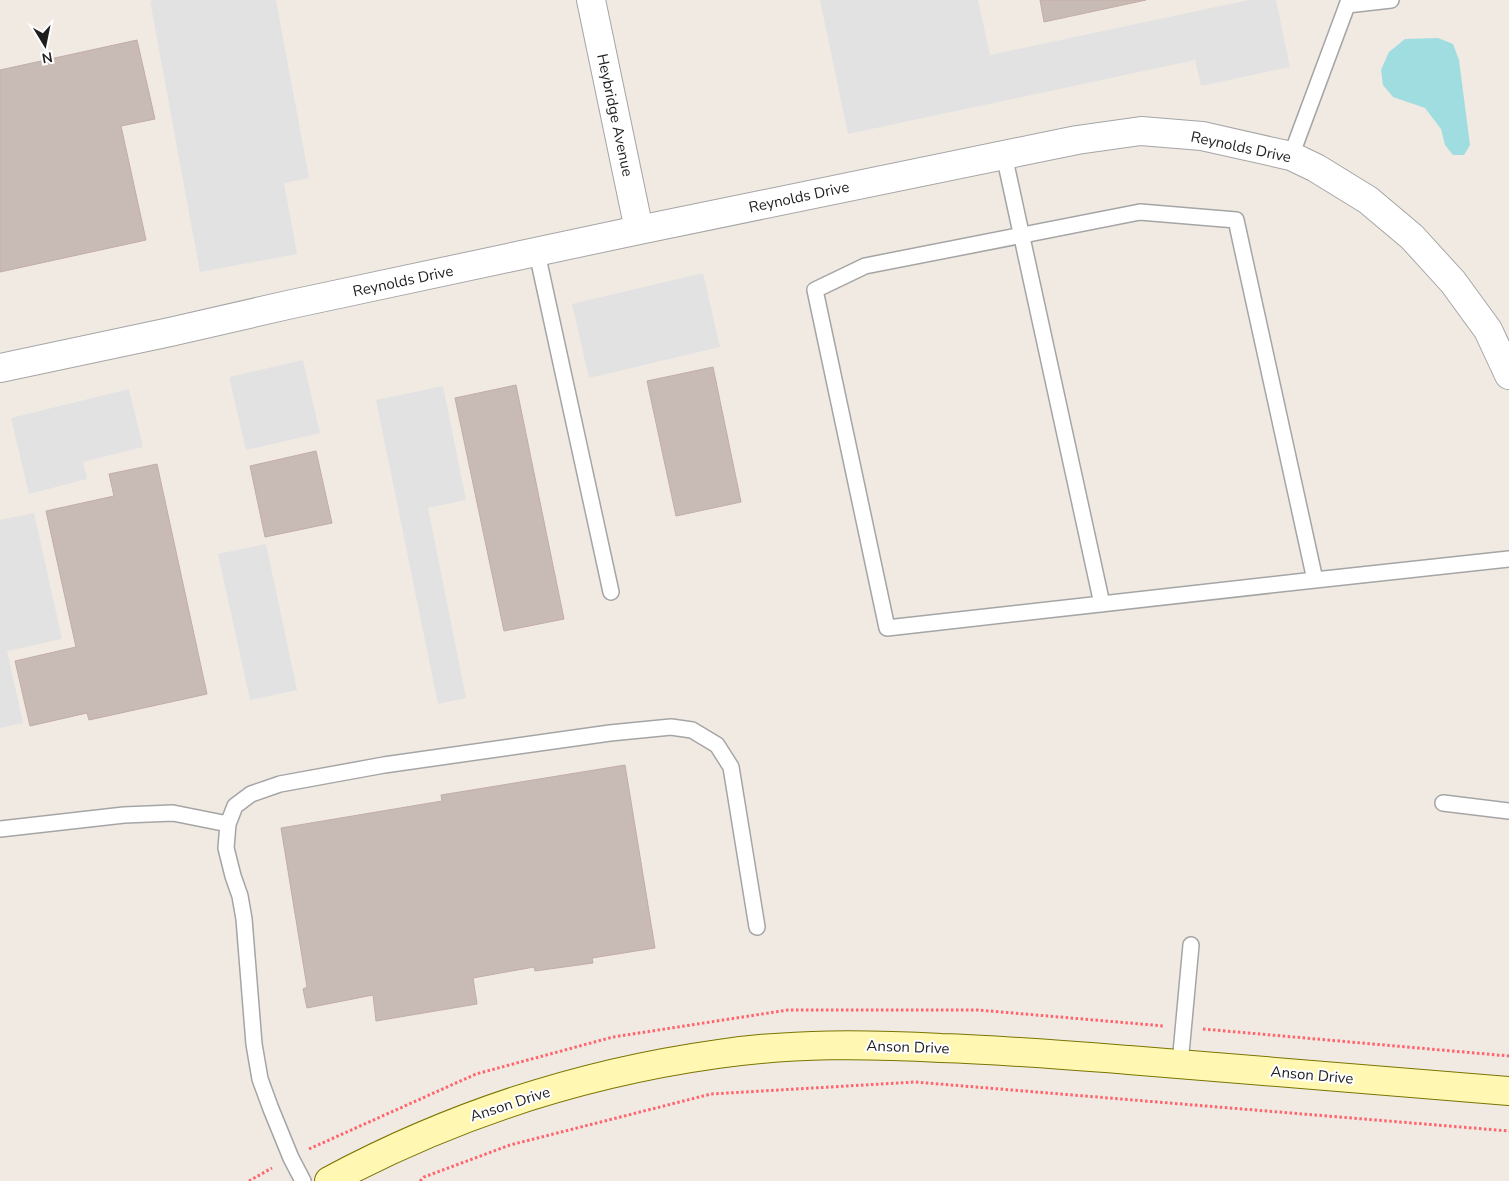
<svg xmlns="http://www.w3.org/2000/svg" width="1509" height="1181" font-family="'Nunito Sans',sans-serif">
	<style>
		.parking { fill: #e2e2e2 }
		.water { fill: #a0dde1 }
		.building { fill: #c8bbb6; stroke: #c3ada4 }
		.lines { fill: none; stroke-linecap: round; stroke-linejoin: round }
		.lane-casing { stroke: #a5a5a5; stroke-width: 18 }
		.street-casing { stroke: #a5a5a5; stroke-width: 30 }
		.secondary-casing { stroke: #7a7500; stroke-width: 30 }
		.path { stroke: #ff656d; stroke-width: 3; stroke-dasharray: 2.5 2.5; stroke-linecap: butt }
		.lane { stroke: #fff; stroke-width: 15 }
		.street { stroke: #fff; stroke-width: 28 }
		.secondary { stroke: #fff7b2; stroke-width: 28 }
		.labels { text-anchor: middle; stroke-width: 4; stroke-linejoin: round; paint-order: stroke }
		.street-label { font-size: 15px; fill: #1e1e1e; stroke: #fff }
	</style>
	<rect width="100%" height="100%" fill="#f0eae3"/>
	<path class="parking" d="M155,0H276L309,178L284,183L297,254L200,272L150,1Z
		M820,0H978L990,55L1249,0H1276L1290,67L1201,86L1195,60L848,134Z
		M703,273L720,347L589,378L572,304Z
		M303,360L320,433L246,450L229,377Z
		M443,386L466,500L428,508L466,698L438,704L376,400Z
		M129,389L143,447L83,462L87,479L29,494L11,418Z
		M34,513L62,639L7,651L23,723L0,728V520Z
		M266,544L297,690L250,700L218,554Z"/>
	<path class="water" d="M1438,38L1453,44L1459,60L1470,145L1464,155H1453L1445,145L1441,129L1425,108L1393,97L1383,85L1381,70L1389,52L1405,39Z"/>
	<path class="building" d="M1040,0H1146L1044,22Z
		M137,40L155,119L121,126L146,240L0,272V70Z
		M713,367L741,502L676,516L647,381Z
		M516,385L564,619L504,631L455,398Z
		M316,451L332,523L265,537L250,466Z
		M157,464L207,694L89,720L87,713L30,726L15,661L76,647L46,511L114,496L109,474Z
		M625,765L655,948L592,958L593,963L535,971L534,967L473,978L477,1004L376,1021L373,995L307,1008L303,989L307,987L281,828L442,801L441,795Z"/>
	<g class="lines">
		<defs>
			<path id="lane" d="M1347,5L1391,0
				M1004,155L1102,604
				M1291,156L1349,0
				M1140,212L1236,220L1315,580L887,628L815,290L865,266Z
				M537,253L611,592
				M1315,580L1509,559
				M1443,803L1509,811
				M0,829L124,815L173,813L228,824
				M1180,1064L1191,945
				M303,1181L291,1158L271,1109L260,1079L254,1044L244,919L240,896L233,876L226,848L228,824L235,806L251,794L280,784L384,765L610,733L671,727L692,730L717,745L731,767L757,927"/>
			<path id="street" d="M591,0L639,230
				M0,368L170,332L292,304L639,230L1077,140L1141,131L1202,136L1291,156L1316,168L1368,200L1412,237L1453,282L1488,330L1509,375"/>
			<path id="secondary" d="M329,1181C450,1116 582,1073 718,1054C792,1043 867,1044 941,1048C1004,1050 1066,1055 1129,1060C1255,1071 1382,1080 1509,1091"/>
		</defs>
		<use href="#lane" class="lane-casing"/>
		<use href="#street" class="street-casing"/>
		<use href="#secondary" class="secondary-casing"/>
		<path class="path" d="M1203,1029L1509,1056
			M309,1149L476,1074L613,1037L788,1010H978L1164,1026
			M249,1181L272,1168
			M420,1181L424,1177L510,1145L711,1094L915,1082L1509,1131"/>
		<use href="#lane" class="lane"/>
		<use href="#street" class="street"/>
		<use href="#secondary" class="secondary"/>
	</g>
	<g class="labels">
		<g class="street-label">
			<text transform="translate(615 115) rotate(78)" y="5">Heybridge Avenue</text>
			<text transform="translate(1241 147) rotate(12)" y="5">Reynolds Drive</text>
			<text transform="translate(799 197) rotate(-12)" y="5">Reynolds Drive</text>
			<text transform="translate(403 281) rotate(-12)" y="5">Reynolds Drive</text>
			<text transform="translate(908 1047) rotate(2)" y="5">Anson Drive</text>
			<text transform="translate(1312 1075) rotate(5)" y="5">Anson Drive</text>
			<text transform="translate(510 1104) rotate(-18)" y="5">Anson Drive</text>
		</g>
	</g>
	<g transform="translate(45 45) rotate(170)" stroke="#ffffff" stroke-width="4" paint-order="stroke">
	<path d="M0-4L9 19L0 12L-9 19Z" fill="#1e1e1e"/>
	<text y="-8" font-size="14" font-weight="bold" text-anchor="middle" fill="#1e1e1e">N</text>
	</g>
</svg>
